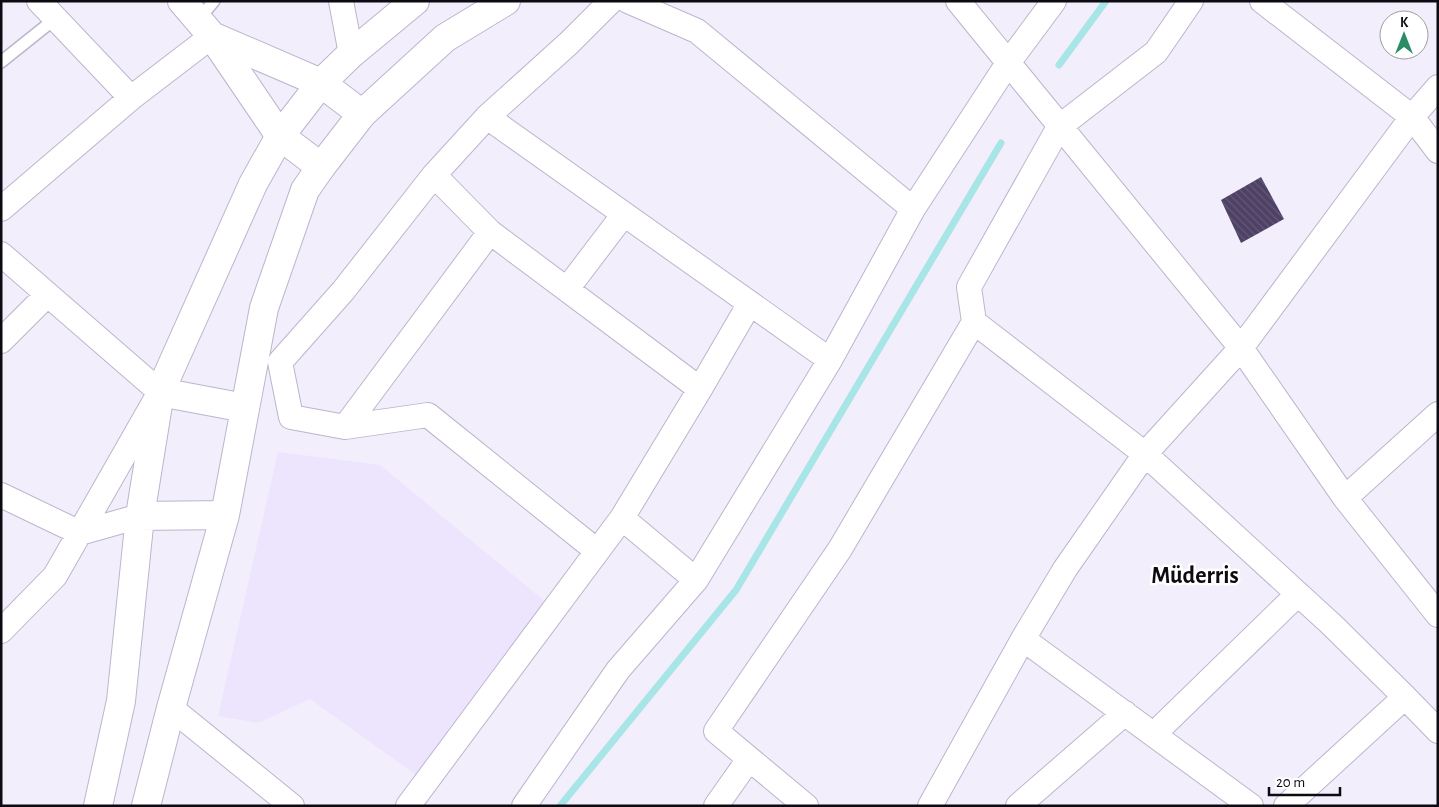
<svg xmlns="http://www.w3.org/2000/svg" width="1439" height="807" font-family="'Alegreya Sans',sans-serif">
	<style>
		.built { fill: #ede5fe }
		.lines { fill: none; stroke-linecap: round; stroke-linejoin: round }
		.stream { stroke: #a8e5e6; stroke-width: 7 }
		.building { fill: url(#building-back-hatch) }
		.service-casing { stroke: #bcb5cc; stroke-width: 14 }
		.minor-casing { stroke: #bcb5cc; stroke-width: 26 }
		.tertiary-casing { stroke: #bcb5cc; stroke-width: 30 }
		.secondary-casing { stroke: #bcb5cc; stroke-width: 30 }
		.service { stroke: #fff; stroke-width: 11 }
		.minor { stroke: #fff; stroke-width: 24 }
		.tertiary { stroke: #fff; stroke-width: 28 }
		.secondary { stroke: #fff; stroke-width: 28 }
		.labels { text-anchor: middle; stroke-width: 5; stroke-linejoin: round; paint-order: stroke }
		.district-label { font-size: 24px; font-weight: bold; fill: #0d0a12; stroke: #fff }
	</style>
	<defs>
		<pattern id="building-back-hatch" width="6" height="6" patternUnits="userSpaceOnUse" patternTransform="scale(1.25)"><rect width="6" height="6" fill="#4e4165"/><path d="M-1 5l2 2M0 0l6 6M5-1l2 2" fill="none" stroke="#635876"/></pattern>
	</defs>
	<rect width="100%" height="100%" fill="#f2eefc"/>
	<path class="built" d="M278,452L380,465L547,603L419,777L310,699L258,723L218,716Z"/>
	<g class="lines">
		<path class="stream" d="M1059,65L1106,1
			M560,806L736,590L1001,143"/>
	</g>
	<path class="building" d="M1261,177L1284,219L1241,243L1221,200Z"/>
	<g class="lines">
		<defs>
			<path id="service" d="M198,20L214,1
				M1,62L56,18"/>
			<path id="minor" d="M39,1L131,98
				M341,1L351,54
				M628,1L697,31L913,209
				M958,1L1241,348L1345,498L1438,615
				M1262,1L1412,117L1438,151
				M487,117L830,360
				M434,175L490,232L700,389
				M1,209L131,98L212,36
				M1,254L160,392L55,576L1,631
				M567,289L624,214
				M974,322L1145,454L1331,624L1405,697L1286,806
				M1,341L47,295
				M345,427L490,232
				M1,495L80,533L140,516
				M1345,498L1438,414
				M622,518L696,580
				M597,551L428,415L345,427L291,417L280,362L343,291L434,175L487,117L569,43L611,1
				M1023,639L1251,806
				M1405,697L1438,731
				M171,708L292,806
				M1154,734L1298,594
				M408,806L622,518L700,389L750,303
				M524,806L618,670L696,580L830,360L913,209L1008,63L1054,1
				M716,806L749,759
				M806,806L716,731L840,549L974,322L969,287L1059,127L1156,52L1191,1
				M930,806L1023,639L1065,569L1145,454L1241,348L1412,117L1438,87
				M1018,806L1125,713"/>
			<path id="tertiary" d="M182,1L212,36
				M321,167L280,136L212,36L321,83L362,114"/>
			<path id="secondary" d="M160,392L245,408
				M140,516L225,515
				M98,806L121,701L140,516L160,392L253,184L280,136L321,83L351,54L415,1
				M146,806L171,708L225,515L264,308L305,190L321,167L362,114L445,38L506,1"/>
		</defs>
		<use href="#service" class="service-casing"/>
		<use href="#minor" class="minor-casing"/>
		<use href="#tertiary" class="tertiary-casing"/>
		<use href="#secondary" class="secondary-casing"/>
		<use href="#service" class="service"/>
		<use href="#minor" class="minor"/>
		<use href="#tertiary" class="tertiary"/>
		<use href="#secondary" class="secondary"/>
	</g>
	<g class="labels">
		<g class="district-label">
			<text x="1195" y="583">Müderris</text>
		</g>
	</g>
	<rect width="1439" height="807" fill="none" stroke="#0d0a12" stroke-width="5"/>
	<g transform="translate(1404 35)"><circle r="24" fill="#ffffff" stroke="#9e9da0"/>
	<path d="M0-4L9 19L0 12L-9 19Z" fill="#2b8c65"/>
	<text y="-8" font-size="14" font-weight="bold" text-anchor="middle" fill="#0d0a12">K</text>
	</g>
	<path d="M1269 787v8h71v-8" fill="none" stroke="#0d0a12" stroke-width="2.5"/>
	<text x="1276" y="787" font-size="15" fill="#0d0a12" stroke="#ffffff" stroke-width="4" paint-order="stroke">20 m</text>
</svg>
